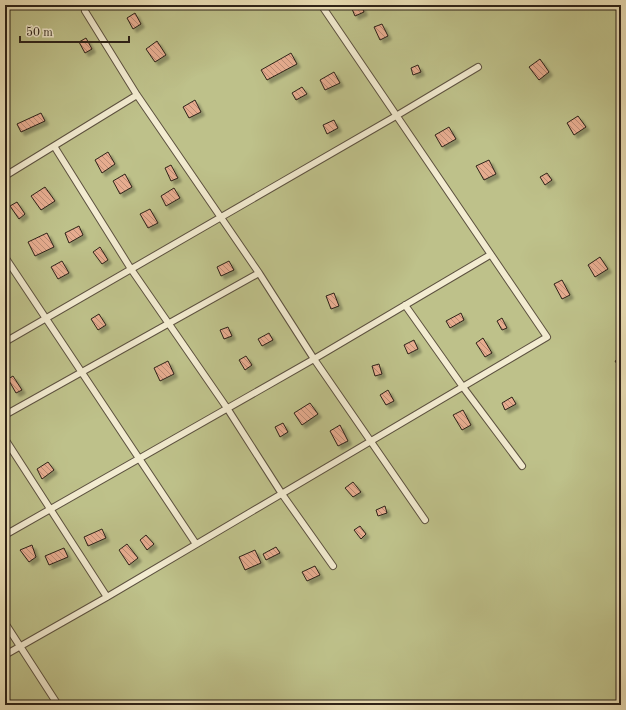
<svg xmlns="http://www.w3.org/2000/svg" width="626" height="710" font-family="'Old Standard TT',serif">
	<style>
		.grass { fill: #bec18a; stroke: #767251 }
		.building { fill: url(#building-back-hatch); stroke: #2d2218; filter: url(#shadow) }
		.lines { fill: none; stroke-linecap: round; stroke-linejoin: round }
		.service-casing { stroke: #5d5240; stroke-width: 8 }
		.service { stroke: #f3ecd1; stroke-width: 6 }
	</style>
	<defs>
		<pattern id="building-back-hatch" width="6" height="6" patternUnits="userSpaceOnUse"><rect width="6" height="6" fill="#e6ac8f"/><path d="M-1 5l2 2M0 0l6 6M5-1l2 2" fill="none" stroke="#bb8c74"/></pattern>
		<filter id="shadow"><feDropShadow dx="3.5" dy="3.5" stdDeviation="1" flood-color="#0004"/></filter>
	</defs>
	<rect width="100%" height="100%" fill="#ece1b8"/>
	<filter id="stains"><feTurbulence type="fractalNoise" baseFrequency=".005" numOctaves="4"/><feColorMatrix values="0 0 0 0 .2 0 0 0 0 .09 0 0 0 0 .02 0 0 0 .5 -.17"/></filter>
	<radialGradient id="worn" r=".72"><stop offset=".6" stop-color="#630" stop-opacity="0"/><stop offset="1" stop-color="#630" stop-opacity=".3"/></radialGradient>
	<path class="grass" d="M5,5H621V705H5Z"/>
	<path class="building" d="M361,5L364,12L355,16L352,9Z
		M135,13L141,24L133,29L127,18Z
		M382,24L388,36L380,40L374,27Z
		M86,38L92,49L85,53L79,42Z
		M157,41L166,55L155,62L146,49Z
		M291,53L297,64L267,80L261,70Z
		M540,59L549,72L539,80L529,67Z
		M418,65L421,72L413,75L411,68Z
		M334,72L340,83L325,90L320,80Z
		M302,87L307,94L296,100L292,93Z
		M195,100L201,112L189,118L183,107Z
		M41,113L45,121L21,132L17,124Z
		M578,116L586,127L574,135L567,123Z
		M334,120L338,128L327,134L323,125Z
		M449,127L456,139L442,147L435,135Z
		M108,152L115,164L102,173L95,160Z
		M489,160L496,174L484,180L476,166Z
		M171,165L178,178L171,181L165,168Z
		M547,173L552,180L545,185L540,177Z
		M125,174L132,187L120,194L113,181Z
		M45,187L55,201L41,210L31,196Z
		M174,188L180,198L166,206L161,196Z
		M17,202L25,214L19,219L10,206Z
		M150,209L158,223L148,228L140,214Z
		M79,226L83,235L69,243L65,233Z
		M47,233L54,247L35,256L28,242Z
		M100,247L108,260L102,264L93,252Z
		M600,257L608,269L595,277L588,265Z
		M62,261L69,273L58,279L51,267Z
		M229,261L234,270L221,276L217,267Z
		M562,280L570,295L562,299L554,284Z
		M334,293L339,306L331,309L326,296Z
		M461,313L464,320L450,328L446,321Z
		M99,314L106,325L98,330L91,319Z
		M502,318L507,328L502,330L497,321Z
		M228,327L232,336L224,339L220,330Z
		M269,333L273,340L262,346L258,339Z
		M483,338L492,353L485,357L476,343Z
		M414,340L418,349L408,354L404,345Z
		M246,356L252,365L245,370L239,360Z
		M621,358V370L615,361Z
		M168,361L174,374L160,381L154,368Z
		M379,364L382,374L375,376L372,366Z
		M13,376L22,390L16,393L8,379Z
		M388,390L394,401L386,405L380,395Z
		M512,397L516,404L505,410L502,403Z
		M310,403L318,414L302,425L294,413Z
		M463,410L471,425L462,430L453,415Z
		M283,423L288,432L280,437L275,427Z
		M340,425L348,441L338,446L330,431Z
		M48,462L54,470L42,479L37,469Z
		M353,482L361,492L353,497L345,488Z
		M385,506L387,513L378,516L376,510Z
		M360,526L366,534L361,539L354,530Z
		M102,529L106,538L88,546L84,537Z
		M146,535L154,544L147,550L140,540Z
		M127,544L138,558L129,565L119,550Z
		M32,545L36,557L29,562L20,550Z
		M276,547L280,553L266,560L263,554Z
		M64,548L68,557L49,565L45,556Z
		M255,550L261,563L245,570L239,557Z
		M315,566L320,575L307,581L302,572Z"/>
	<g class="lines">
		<defs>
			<path id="service" d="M85,11L137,95L259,273L314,359L425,520
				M54,146L131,269L227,408L282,494L333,566
				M5,176L137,95
				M5,257L196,544
				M405,305L463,387L522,466
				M5,342L396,116L478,67
				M5,415L259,273
				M5,439L107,597
				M5,535L314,359L490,255
				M5,623L58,705
				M5,655L107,597L547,337L324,9"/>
		</defs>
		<use href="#service" class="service-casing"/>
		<use href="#service" class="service"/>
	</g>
	<rect width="626" height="710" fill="none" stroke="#ece1b8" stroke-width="20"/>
	<rect x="6" y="6" width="614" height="698" fill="none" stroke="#2d2218" stroke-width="2"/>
	<rect x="10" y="10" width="606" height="690" fill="none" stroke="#2d2218"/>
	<path d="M20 36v6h109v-6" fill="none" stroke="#2d2218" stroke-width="2"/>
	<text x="26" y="36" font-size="12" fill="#2d2218" stroke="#f3ecd1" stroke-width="3" paint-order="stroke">50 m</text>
	<rect width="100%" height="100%" filter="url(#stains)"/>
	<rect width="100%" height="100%" fill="url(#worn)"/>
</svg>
